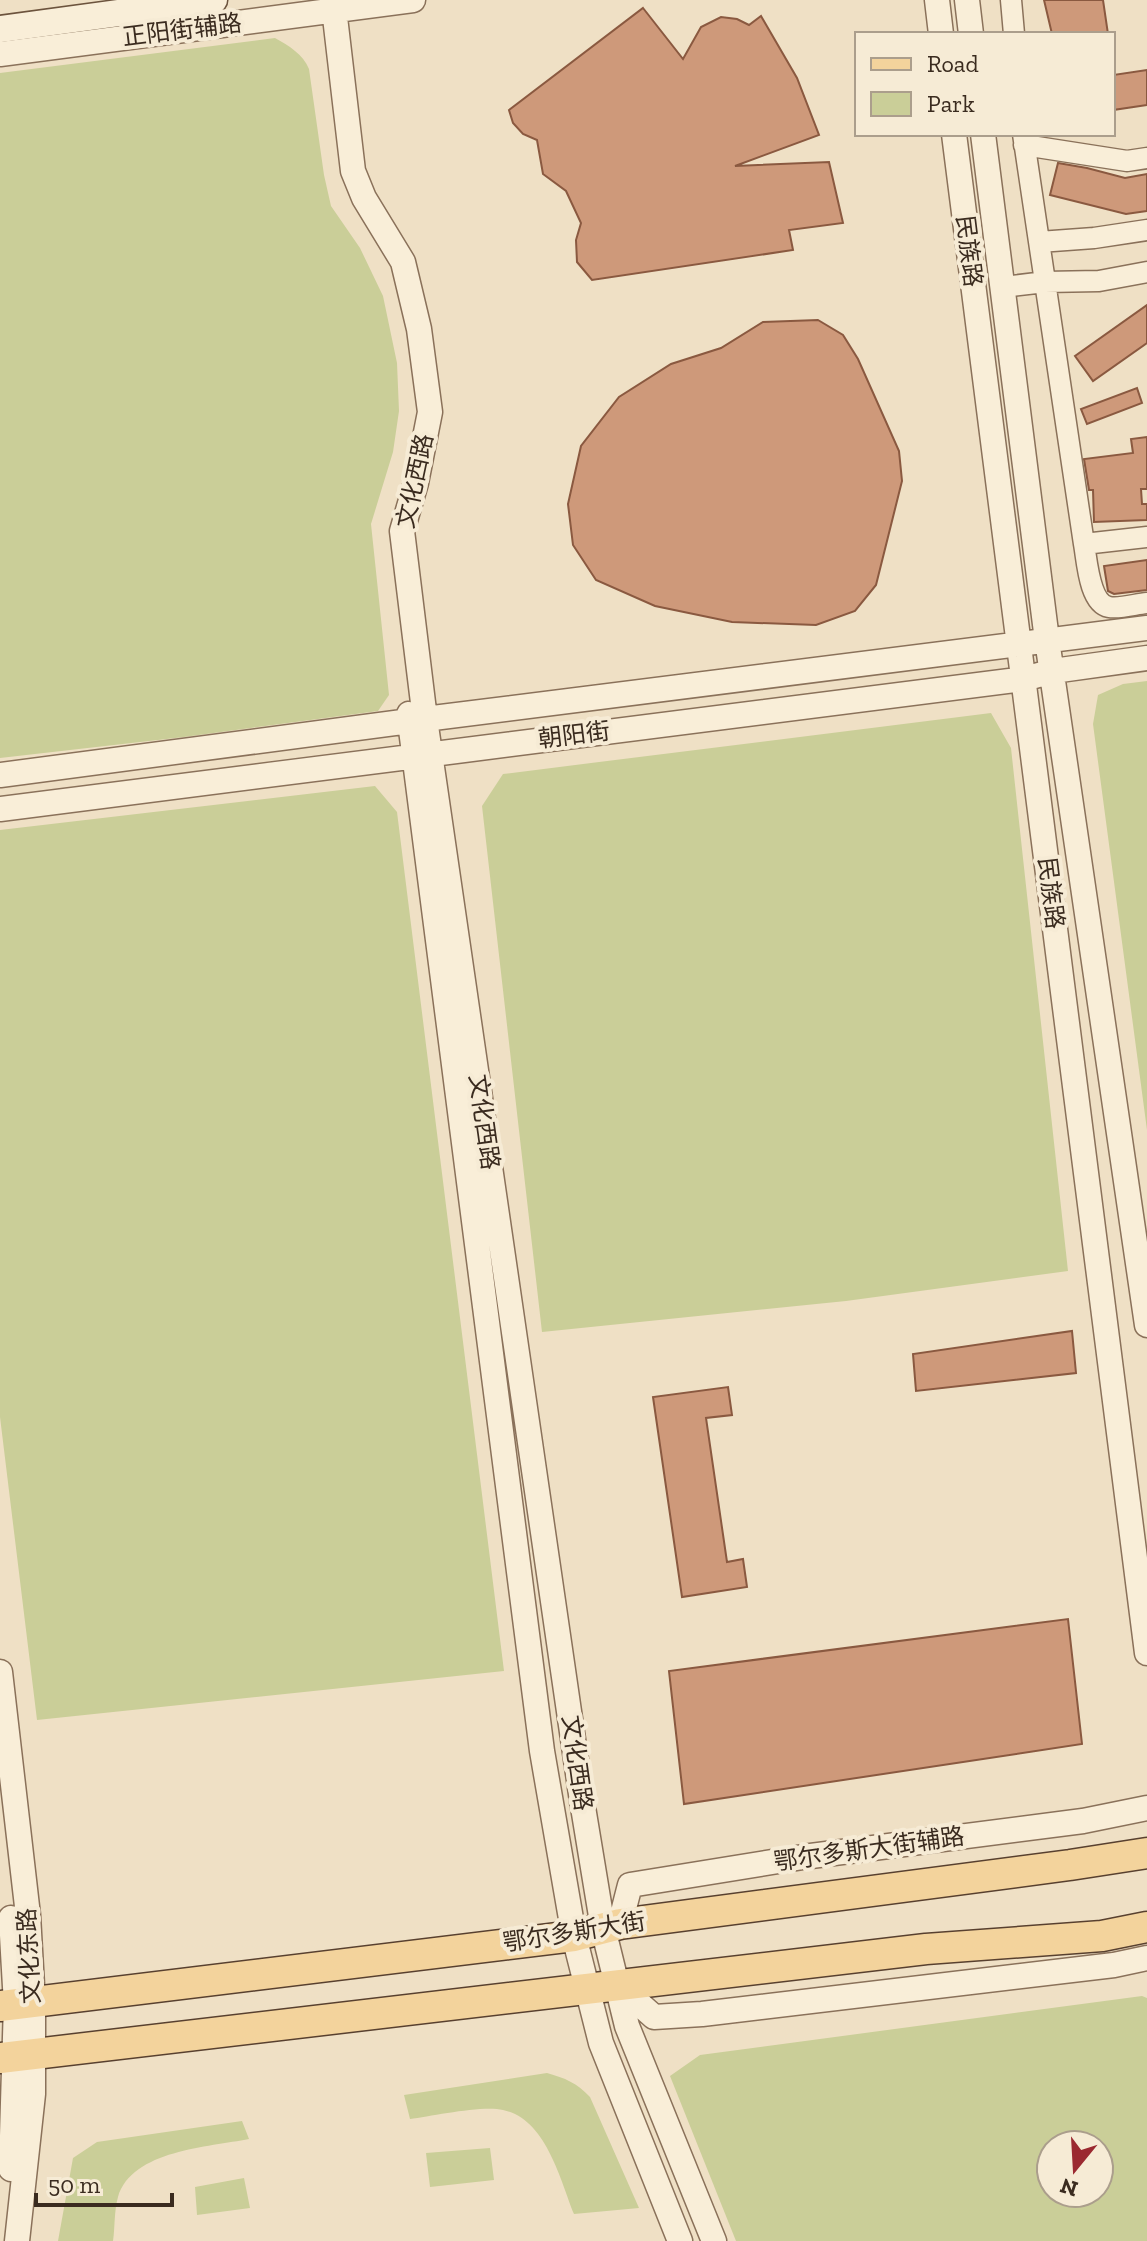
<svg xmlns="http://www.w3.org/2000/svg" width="1147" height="2241" font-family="'Zilla Slab','Noto Sans SC',serif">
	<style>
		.green { fill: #cace98; fill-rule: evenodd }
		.building { fill: #ce997a; stroke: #8a5940; stroke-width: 2 }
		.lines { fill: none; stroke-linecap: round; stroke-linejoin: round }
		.minor-casing { stroke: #8a715a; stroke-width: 23 }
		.tertiary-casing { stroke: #8a715a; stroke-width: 27 }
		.secondary-casing { stroke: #6c533d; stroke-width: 29 }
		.primary-casing { stroke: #58402f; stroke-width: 33 }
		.minor { stroke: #f9eed8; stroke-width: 20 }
		.tertiary { stroke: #f9eed8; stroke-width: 24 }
		.secondary { stroke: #f9eed8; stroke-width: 26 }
		.primary { stroke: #f3d39c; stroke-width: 30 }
		.labels { text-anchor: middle; stroke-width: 8; stroke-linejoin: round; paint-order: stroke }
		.street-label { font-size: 24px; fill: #3a2b1f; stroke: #f6ebd5 }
	</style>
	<rect width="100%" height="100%" fill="#efe0c5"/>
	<path class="green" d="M275,38C289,46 303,54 309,69L324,175L331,206L360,248L383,296L397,363L399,411L393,452L371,524L389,695L378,711L184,737L0,758V73Z
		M1147,681V1130L1093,724L1098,695L1123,684Z
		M991,713L1011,748L1068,1271L846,1301L542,1332L482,806L503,774Z
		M375,786L397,812L504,1671L37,1720L0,1417V830Z
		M1142,1996L1147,1998V2241H736L670,2076L700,2055ZM1051,2145H1099V2193H1051Z
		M547,2073C565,2078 577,2083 590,2097L639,2208L574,2214C560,2179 546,2119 503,2110C483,2105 432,2116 410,2119L404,2095Z
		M242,2121L249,2139C209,2147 132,2150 118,2197C114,2211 115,2227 113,2241H58L73,2158L97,2142Z
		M490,2148L494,2180L430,2187L426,2153Z
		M244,2178L250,2208L197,2215L195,2187Z"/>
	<path class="building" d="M1044,0H1103L1108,34H1052Z
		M643,8L683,59L701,27L721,17L737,19L749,25L761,16L797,78L819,135L735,166L829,162L843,223L789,230L793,250L592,280L577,262L576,240L581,223L566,191L543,174L537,140L523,134L513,123L509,110Z
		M1147,70V105L1113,110V75Z
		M1058,163L1087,168L1125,178L1147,174V211L1126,214L1050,195Z
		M1147,305V343L1093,381L1075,356Z
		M818,320L843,335L858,359L899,451L902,481L876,585L855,611L816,625L732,622L655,606L596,580L573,545L568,504L581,446L619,397L671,364L721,348L763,322Z
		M1137,388L1142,403L1087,424L1081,409Z
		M1147,437V489H1141L1142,504H1147V520L1094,522L1093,490H1089L1084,459L1133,453L1131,439Z
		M1147,560V590L1114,594L1108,591L1104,566Z
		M1072,1331L1076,1373L916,1391L913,1354Z
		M728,1387L732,1415L706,1418L727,1562L743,1559L747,1587L682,1597L653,1397Z
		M1068,1619L1082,1744L684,1804L669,1671Z"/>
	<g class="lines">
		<defs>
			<path id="minor" d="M1011,0L1014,34
				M1023,134L1084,544
				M1024,145L1127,161L1147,158
				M1039,242L1094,238L1147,230
				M1003,287L1045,282L1099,281L1147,272
				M1147,537L1084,544C1087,560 1089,603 1109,607C1120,609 1136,604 1147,603"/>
			<path id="tertiary" d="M333,0L353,171L364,198L403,262L419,329L430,412L416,483L402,531L425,719L582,1801L603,1928L627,2026L714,2241
				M937,0L941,34
				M967,0L971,34
				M0,54L413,0
				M954,134L1147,1653
				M983,134L1047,640L1147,1325
				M409,714L542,1751L574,1936L601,2043L680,2241
				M0,775L425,719L1147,628
				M0,809L1024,679L1053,671L1147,658
				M0,1672L28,1915L33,2003V2094L17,2241
				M620,1924L630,1885L803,1857L1083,1821L1147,1808
				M617,1984L654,2017L702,2014L1114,1965L1147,1958
				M11,2169L16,2004L11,1918"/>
			<path id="secondary" d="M0,29L214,0"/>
			<path id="primary" d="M0,2006L574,1936L620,1924L1070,1865L1147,1853
				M0,2058L926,1949L1102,1936L1147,1927"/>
		</defs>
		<use href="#minor" class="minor-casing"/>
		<use href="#tertiary" class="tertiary-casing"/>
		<use href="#secondary" class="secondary-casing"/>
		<use href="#primary" class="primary-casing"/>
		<use href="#minor" class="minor"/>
		<use href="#tertiary" class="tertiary"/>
		<use href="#secondary" class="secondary"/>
		<use href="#primary" class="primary"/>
	</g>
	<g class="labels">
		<g class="street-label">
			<text transform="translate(182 30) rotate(-7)" y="8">正阳街辅路</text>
			<text transform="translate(969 251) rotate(83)" y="8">民族路</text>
			<text transform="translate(415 481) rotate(-78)" y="8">文化西路</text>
			<text transform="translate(574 735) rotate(-7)" y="8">朝阳街</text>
			<text transform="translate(1051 893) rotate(83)" y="8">民族路</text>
			<text transform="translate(484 1122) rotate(82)" y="8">文化西路</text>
			<text transform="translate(577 1763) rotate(82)" y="8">文化西路</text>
			<text transform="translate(869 1849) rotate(-8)" y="8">鄂尔多斯大街辅路</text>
			<text transform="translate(574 1932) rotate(-9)" y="8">鄂尔多斯大街</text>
			<text transform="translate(29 1956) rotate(-93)" y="8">文化东路</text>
		</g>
	</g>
	<rect x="855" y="32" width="260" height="104" fill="#f6ebd5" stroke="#ab9e8c" stroke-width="2"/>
	<rect x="871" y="58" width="40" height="12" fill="#f3d39c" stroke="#ab9e8c" stroke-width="2"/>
	<text x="927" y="72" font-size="24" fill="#3a2b1f">Road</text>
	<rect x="871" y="92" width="40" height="24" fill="#cace98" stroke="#ab9e8c" stroke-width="2"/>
	<text x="927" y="112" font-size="24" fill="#3a2b1f">Park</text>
	<g transform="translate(1075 2169) rotate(198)"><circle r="38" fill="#f6ebd5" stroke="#ab9e8c" stroke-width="2"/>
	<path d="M0-6L14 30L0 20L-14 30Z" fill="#9b2930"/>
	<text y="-12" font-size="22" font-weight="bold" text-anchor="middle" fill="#3a2b1f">N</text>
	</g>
	<path d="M36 2193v12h136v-12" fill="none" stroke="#3a2b1f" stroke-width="4"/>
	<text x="48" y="2193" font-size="24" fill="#3a2b1f" stroke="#f6ebd5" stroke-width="6" paint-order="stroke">50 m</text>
</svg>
